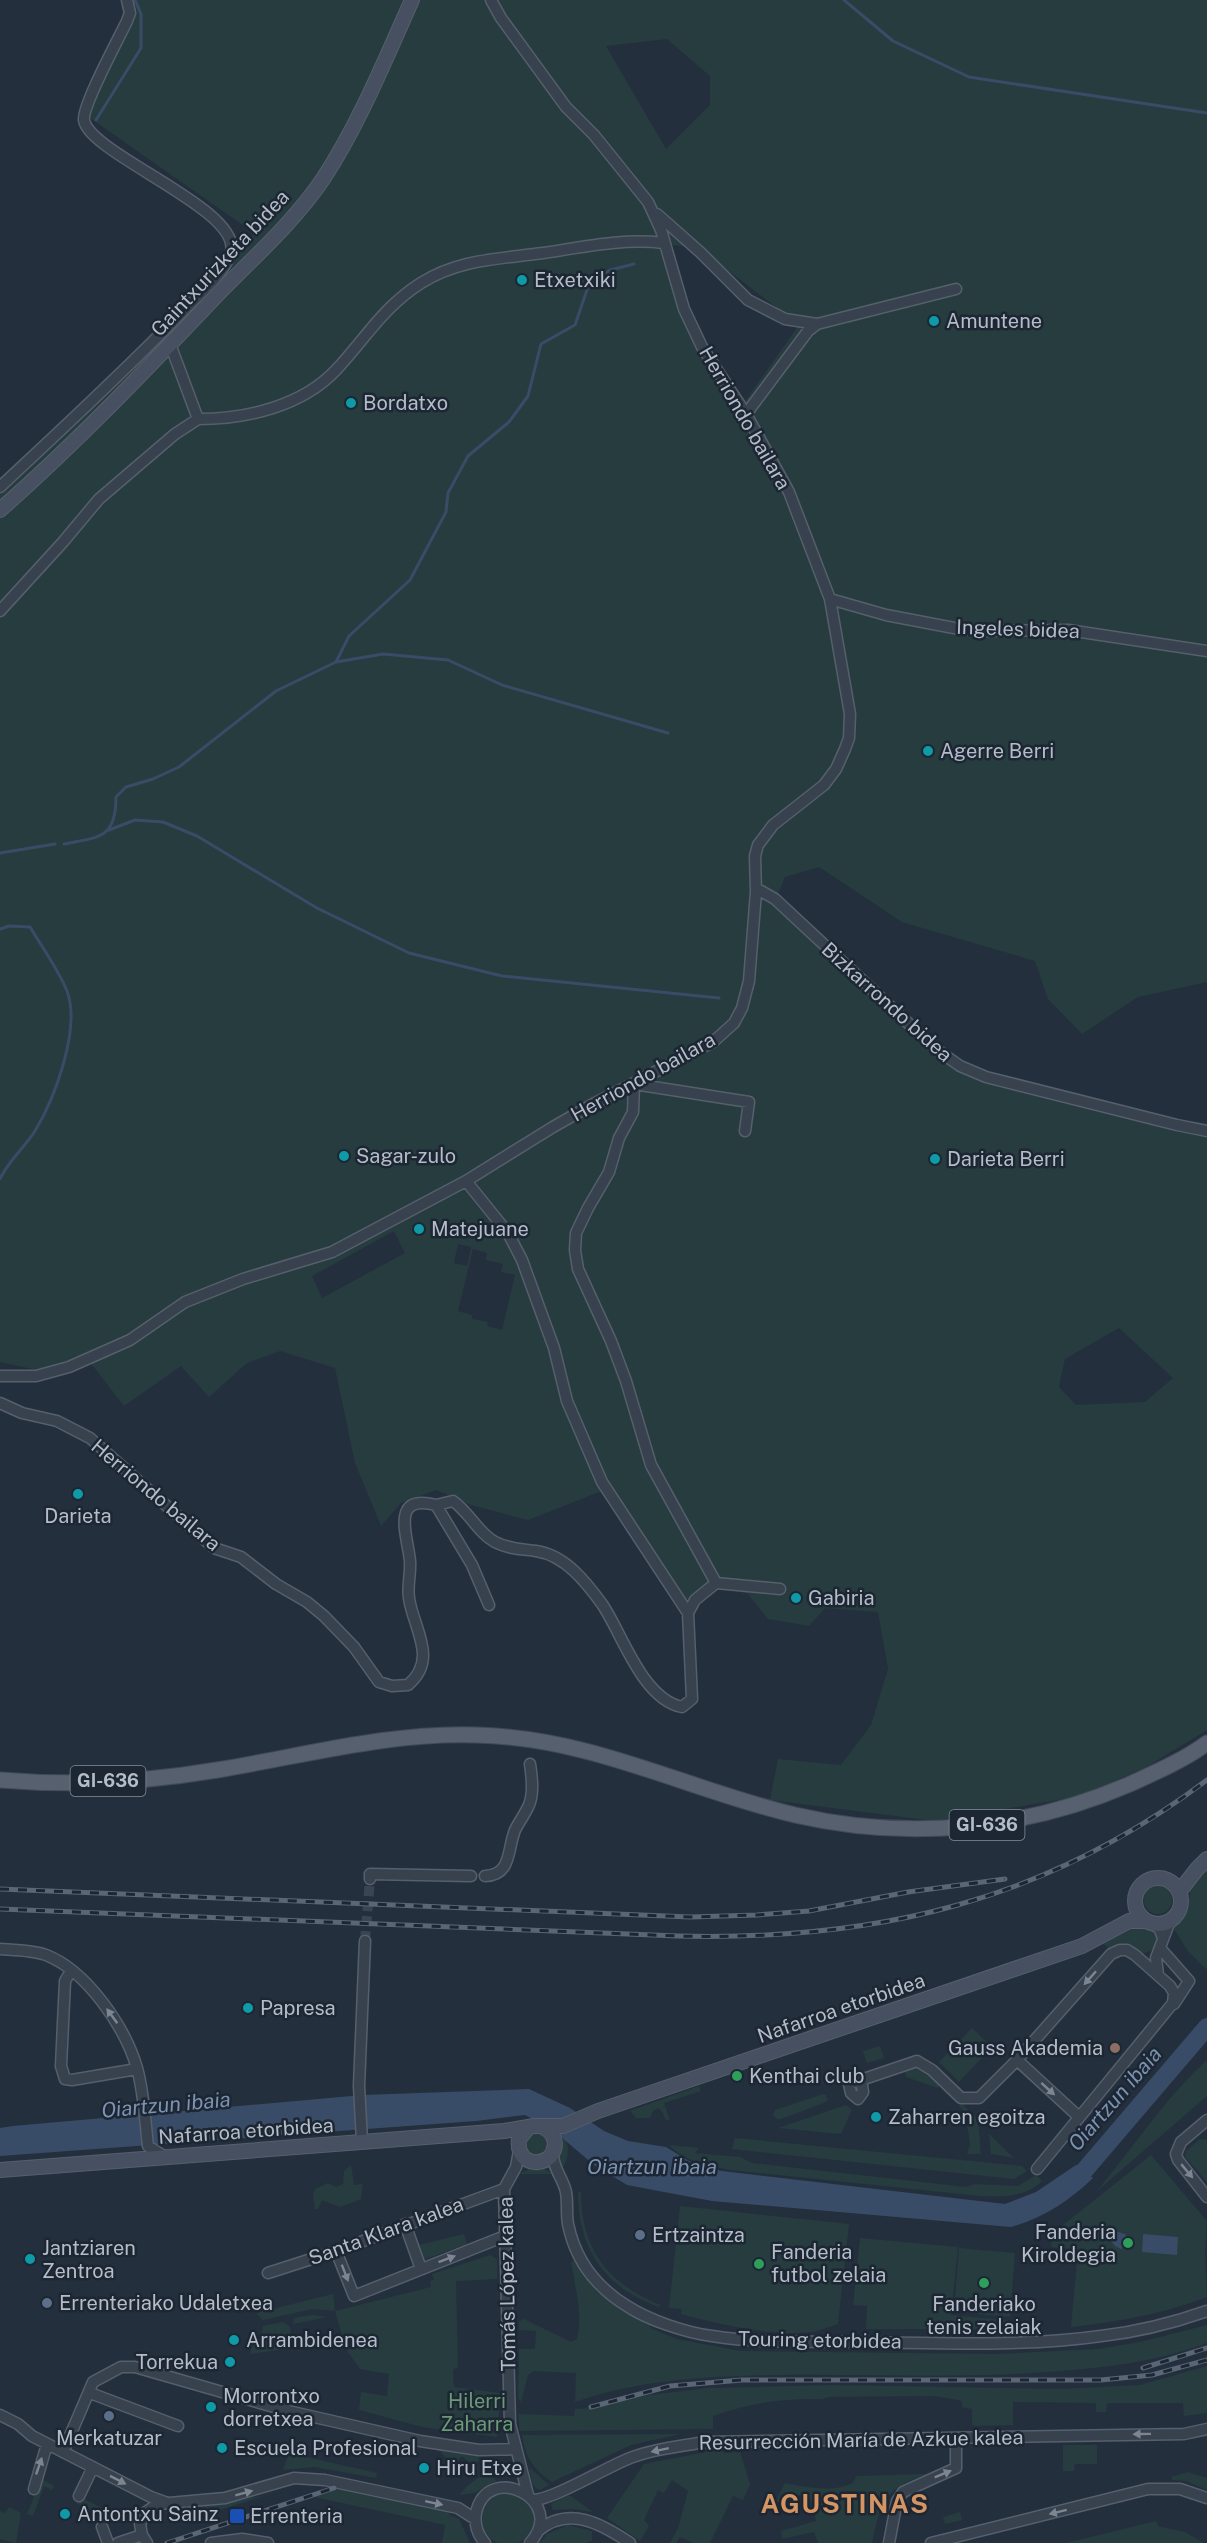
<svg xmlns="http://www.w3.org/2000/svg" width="1207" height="2543" font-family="'Public Sans',sans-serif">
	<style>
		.green { fill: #263c3f; fill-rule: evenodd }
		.water { fill: #394c67 }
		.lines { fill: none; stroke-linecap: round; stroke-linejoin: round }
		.stream { stroke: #394c67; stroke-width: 3 }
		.river { stroke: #394c67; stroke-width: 18 }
		.minor-tunnel { stroke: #3a4453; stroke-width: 10; stroke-dasharray: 10 5; stroke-linecap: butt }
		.minor-casing { stroke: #565f6c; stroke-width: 13 }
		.secondary-casing { stroke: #565f6c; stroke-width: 16 }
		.primary-casing { stroke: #414a57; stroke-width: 17 }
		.minor { stroke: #38414e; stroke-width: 10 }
		.secondary { stroke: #465061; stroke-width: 14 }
		.primary { stroke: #56606e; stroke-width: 15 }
		.rail-casing { stroke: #5a6575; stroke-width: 5 }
		.rail { stroke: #1d2633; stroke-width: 3; stroke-dasharray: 9; stroke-linecap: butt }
		.oneway { fill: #7c8592 }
		.culture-dot { fill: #0f9aa8; stroke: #1d2633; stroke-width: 2 }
		.education-dot { fill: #8d6e63; stroke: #1d2633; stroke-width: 2 }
		.leisure-dot { fill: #2e9e5b; stroke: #1d2633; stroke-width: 2 }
		.service-dot { fill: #5c6f8a; stroke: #1d2633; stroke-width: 2 }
		.transit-dot { fill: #1a4fb4; stroke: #1d2633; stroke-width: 2 }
		.labels { text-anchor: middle; stroke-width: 5; stroke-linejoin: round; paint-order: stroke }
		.shield { fill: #1d2633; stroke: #878f9c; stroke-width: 1.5 }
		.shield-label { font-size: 18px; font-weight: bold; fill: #b4bcc9 }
		.street-label { font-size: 20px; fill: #b4bcc9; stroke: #1d2633 }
		.poi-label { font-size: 20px; fill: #b4bcc9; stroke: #1d2633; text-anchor: start }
		.park-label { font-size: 20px; fill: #6b9a76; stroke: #1d2633 }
		.water-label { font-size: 21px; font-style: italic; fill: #7c92b1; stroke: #1d2633 }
		.district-label { font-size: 26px; font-weight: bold; letter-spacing: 1.5px; fill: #d59563; stroke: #1d2633 }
	</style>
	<rect width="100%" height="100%" fill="#242f3e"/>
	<path class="green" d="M129,0H1207V982L1138,997L1082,1034L1048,999L1035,961L902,922L819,867L785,877L774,903L938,1058L969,1075L1183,1133L1207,1135V1730L1148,1766L1082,1796L934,1821L770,1800L778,1759L841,1765L871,1725L888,1669L878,1612L825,1608L809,1626L768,1619L748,1594L714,1585L686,1600L607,1489L528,1520L471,1505L436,1490L401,1503L381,1526L355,1463L335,1368L280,1351L247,1363L209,1397L181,1366L124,1406L86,1357L55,1374L0,1362V483L254,233L83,113L131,13ZM667,39L710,76V105L666,149L606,46ZM671,245L699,248L799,325L743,404L690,324ZM394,1231L405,1253L322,1298L312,1276ZM458,1244L471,1247L467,1266L454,1263ZM473,1249L487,1253L486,1260L503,1264L501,1272L515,1275L502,1330L487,1326L488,1322L472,1319V1315L458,1311ZM1119,1328L1173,1378L1145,1402L1076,1405L1059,1387L1065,1359Z
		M1207,1866V1970L1188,1951L1174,1929L1188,1907L1192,1879Z
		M1144 1900a14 14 0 1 1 28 0a14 14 0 1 1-28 0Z
		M1131,1925C1144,1926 1153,1925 1158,1938L1155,1949L1142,1954L1108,1952V1947L1101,1943Z
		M972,2028L992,2047L959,2082L939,2062Z
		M880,2046L884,2058L867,2063L863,2051Z
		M1207,2060V2096L1096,2192C1133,2148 1164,2099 1207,2060Z
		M918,2065L929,2072L940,2084L938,2088L906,2077L904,2070Z
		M699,2086L701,2091L664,2103L670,2121L665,2119L663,2113L658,2108L653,2111L650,2118H636L630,2111Z
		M823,2094L826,2095L828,2100L824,2103L781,2119H777L773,2115L775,2110Z
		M961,2103L978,2120L981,2154H967L970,2145L967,2123L970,2122L959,2105Z
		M846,2105L852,2110L841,2134L778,2128Z
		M525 2144a12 12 0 1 1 24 0a12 12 0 1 1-24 0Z
		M989,2134L1014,2158L991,2154Z
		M564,2136C570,2146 569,2160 561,2170L557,2159Z
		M735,2138L1022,2166L1027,2171L1014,2179L732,2149Z
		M1200,2139L1207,2140V2182L1185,2157L1186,2151Z
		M669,2145L699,2148L695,2153L740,2157L752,2163L966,2187L974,2184L1018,2186L1036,2175L1042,2181C1026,2197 1002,2197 980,2196L730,2170C707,2165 686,2162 669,2145Z
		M1151,2155L1207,2221L1205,2252L1207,2297C1162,2314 1118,2322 1071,2327L1078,2250L1051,2247L1053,2233Z
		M351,2165L354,2185L363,2184L361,2199L340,2207L322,2200L318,2209H315L313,2194L315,2189L328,2183L336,2187L343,2184L344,2171Z
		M533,2167L545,2169L552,2174H519Z
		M581,2191C581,2249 607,2283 660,2305L659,2307C606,2288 578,2250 578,2193Z
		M680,2206L849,2224L838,2324C829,2327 819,2331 811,2332C773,2337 718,2324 681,2314L682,2309L669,2308Z
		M464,2234L467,2244L423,2260L419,2245Z
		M860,2238L958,2247L951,2315L1013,2321V2329H866L867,2306L853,2305Z
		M959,2248L1015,2253L1010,2317L954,2312Z
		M490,2255L497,2259V2279L456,2281L458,2368L453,2369L454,2387L500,2393L497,2437L422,2427L359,2410L361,2392L387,2396L389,2374L360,2369L346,2349L335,2311L431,2287L430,2281L434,2280L432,2274Z
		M575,2261L598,2293L651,2323L650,2328L677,2339L741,2351L996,2354L1098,2349L1140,2342L1207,2325V2343C1152,2363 1104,2368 1046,2372C959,2379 870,2374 782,2375C712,2376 642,2379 575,2402L576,2373L534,2371L528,2375L521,2402L518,2398L519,2349H535L536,2331L519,2330V2321L524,2319L571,2342L577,2339C583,2314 575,2286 571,2262Z
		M333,2294L335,2311L312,2309L263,2320L256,2313Z
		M312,2315L327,2317L293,2324L294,2318Z
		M283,2322L290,2327L292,2348L250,2354L254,2339L260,2338L263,2326Z
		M1207,2366V2413L1184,2416L1183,2403H1107L1106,2412H1096V2403L1013,2402V2425L972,2426V2409L962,2407V2401L936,2396L829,2397L822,2399C784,2398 749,2403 713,2416V2429L520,2431L518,2414L574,2416L575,2409L592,2408L648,2395L708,2388L835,2385L1059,2389L1140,2385Z
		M680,2434L631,2445L552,2482C534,2470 525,2457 522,2435Z
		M1063,2445H1097V2464H1075L1074,2471H1063Z
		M721,2449L724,2453L740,2452L750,2484L743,2500L733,2496L710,2543H693L680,2537L676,2543H670L678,2528L688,2491L672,2480L664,2493L658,2490L644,2520L649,2526L640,2541L607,2518L644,2464Z
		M440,2451L478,2456L479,2460L474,2467L462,2456L453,2466Z
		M289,2453L377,2473L376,2478L314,2467L283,2470Z
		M529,2467L549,2485L540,2490C530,2487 531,2476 529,2467Z
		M486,2472L497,2481L474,2493L459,2495L467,2486Z
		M1188,2472L1207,2478V2490L1186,2481L1172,2480L1171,2477Z
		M928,2474C883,2489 882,2500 872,2543H818L814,2532L782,2539L781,2531L816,2521L813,2504L809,2498L799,2495L775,2503L785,2483C806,2487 833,2493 853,2483L856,2476Z
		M43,2480L54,2486L52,2490L44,2486L33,2516L27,2514L40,2481Z
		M295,2486L201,2516L197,2508L262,2496Z
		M338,2489L449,2512V2515L459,2519L470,2543H442L445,2525L314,2497Z
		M482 2519a26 26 0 1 1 52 0a26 26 0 1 1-52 0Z
		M568,2495L571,2496L593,2512L573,2509L553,2510L551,2504Z
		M82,2498L114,2514L110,2521L107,2522L103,2517L76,2503L78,2499Z
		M9,2507L21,2513L16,2543L0,2539V2511L5,2513Z
		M960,2512L962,2520L945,2524L943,2517Z
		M1156,2521L1158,2526L1185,2532L1204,2543H1066Z
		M568,2525L592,2531V2541L586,2543H540L547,2534Z"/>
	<path class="water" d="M529,2089L570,2108L604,2131L628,2141L666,2147L697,2166L722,2171L1005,2204L1036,2192L1076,2165L1093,2178C1069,2201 1043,2218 1011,2227L712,2201L627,2185L594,2165L553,2130L525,2115L476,2121L0,2156V2128L13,2126L363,2095Z
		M1111,2230L1125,2234L1129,2241L1128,2246L1121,2249L1115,2246L1108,2237Z
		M1143,2234L1178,2237L1177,2255L1142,2252Z"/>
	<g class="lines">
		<path class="stream" d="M844,0L893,41L969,77L1207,113
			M96,120L141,48V14L135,0
			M336,662L349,636L410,580L446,512L448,493L468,456L509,422L528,396L541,344L575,325L588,287L610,270L634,264
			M109,830L135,820L163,822L197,836L317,908L409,953L502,976L719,998
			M64,844C99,837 116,839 116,797L126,787L153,779L179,767L276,691L336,662L383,654L448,660L502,685L668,733
			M0,853L55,844
			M0,929L9,926L30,927C42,947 58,969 67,991C81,1028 55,1098 35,1131C25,1147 8,1161 0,1179"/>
		<path class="river" d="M1066,2188L1084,2171L1207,2027"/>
		<path class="minor-tunnel" d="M365,1941L370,1879"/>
		<defs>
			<path id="minor" d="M657,214L700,252L748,300L785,319L817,324
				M170,344L198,419C247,419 302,406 336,370C365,339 383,307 421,283C459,259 499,259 543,253C584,247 622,238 664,243
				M746,414L808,331L817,324L956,289
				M0,487C63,428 126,370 186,308C201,292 225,273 231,252C242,209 89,154 84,120C82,106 119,38 127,21L130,13L127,0
				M830,599L886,615L954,628L980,631L1068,630L1207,651
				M0,611L63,542L99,499L175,434L198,419
				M756,892L761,891L775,899L936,1049L960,1066L986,1077L1177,1125L1207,1131
				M466,1181L508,1233L522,1260L554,1348L567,1401L602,1482L688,1613
				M0,1376H36L69,1367L130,1340L185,1302L243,1279L332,1252L466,1181L553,1127L595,1103L713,1042L734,1023L742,1008L749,981L756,892L755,856L758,845L773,825L824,785L836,769L845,749L849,738L850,714L830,599L789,492L746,414L702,347L684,309L661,230L648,202L594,135L566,107L501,18L491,0
				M0,1403L22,1413L57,1421L90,1438L214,1548L241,1557L276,1584L307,1602L324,1616L354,1647L379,1682L392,1686L408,1685C439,1659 413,1628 409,1598C407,1586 411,1574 410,1561C408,1537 389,1493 436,1505L472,1565L489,1605
				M436,1505L453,1501C470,1513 478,1533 495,1542C508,1549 522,1549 536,1551C565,1555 586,1582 602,1604C622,1633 642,1699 682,1707L692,1699L688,1613L695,1600L716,1583L651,1465L626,1381L611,1341L578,1269L575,1250L576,1233L588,1208L609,1172L619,1138L633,1112L634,1084L749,1102L745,1131
				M716,1583L780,1589
				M485,1876C512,1875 507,1850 515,1830C519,1822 525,1814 529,1805C534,1793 532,1777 530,1764
				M370,1879V1874L471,1876
				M1154,1924L1160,1930L1163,1938
				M1160,1948L1189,1981L1174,2004
				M0,1949C15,1950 32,1950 46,1955C87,1971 125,2027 137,2068C144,2093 145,2120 148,2146L165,2157
				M71,1971L65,1981L61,2066L65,2079L72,2080L137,2069
				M1158,1975L1156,1958L1170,1921
				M1017,2060L1079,2117
				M861,2080L863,2092L858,2099L851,2093L849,2084L917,2061L932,2070L961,2098H979L1017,2060L1111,1954L1120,1950H1127L1135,1955L1170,1986L1174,1993L1173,2003L1037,2169
				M1207,2120L1181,2142L1176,2154L1178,2160L1207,2197
				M362,2141L359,2086L365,1941
				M519,2151L516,2167L504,2189L510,2424L528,2495
				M553,2154C553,2169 563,2178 566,2192C568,2203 566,2213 568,2224C575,2259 596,2287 627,2306C648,2320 687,2333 712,2336C761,2344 812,2341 861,2342C941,2343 1023,2347 1101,2336C1137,2332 1173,2323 1207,2311
				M405,2224L421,2269
				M336,2251L354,2296L505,2236
				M268,2273L336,2251L504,2189
				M90,2393L178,2426
				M0,2415L18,2424L32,2436L151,2497L165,2502
				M63,2452L93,2382L121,2367H135L288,2411L420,2441L479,2450L515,2449
				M34,2489L47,2444
				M79,2496L93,2467
				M533,2500C552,2500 607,2467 630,2458C654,2449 681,2446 706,2442L1184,2434L1207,2429
				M102,2527L108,2543
				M538,2531C569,2505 602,2524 630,2543
				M118,2543L142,2535
				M147,2543L142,2535L140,2524L146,2512L158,2504L225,2498L294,2478L325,2480L458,2508L475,2519
				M211,2543L242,2539L268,2543
				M485,2543C478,2535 474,2525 476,2513C487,2460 569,2500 530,2543
				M889,2543L897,2501L903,2492L956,2468V2438
				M931,2543L1148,2489H1180L1207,2498"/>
			<path id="secondary" d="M0,510C76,443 146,370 216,296C252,259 294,222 323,179C359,124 385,60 412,0
				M1135 1901a23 23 0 1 1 46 0a23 23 0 1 1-46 0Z
				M1179,1892L1197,1869L1207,1859
				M528,2128L519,2139C516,2159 534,2169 550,2157C559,2145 555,2132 541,2126
				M0,2170L504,2131L534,2126H563L598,2111L1082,1946L1129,1921H1146"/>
			<path id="primary" d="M0,1780C72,1786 147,1782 217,1770C303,1756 389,1732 476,1735C594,1738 685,1789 795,1815C907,1841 1025,1830 1130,1784C1156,1772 1184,1760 1207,1743"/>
		</defs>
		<use href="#minor" class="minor-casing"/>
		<use href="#secondary" class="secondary-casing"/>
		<use href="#primary" class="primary-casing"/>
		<use href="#minor" class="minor"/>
		<use href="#secondary" class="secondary"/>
		<use href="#primary" class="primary"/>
		<defs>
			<path id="rail" d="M0,1889L690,1917L757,1915L809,1911L908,1892L1005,1879
				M0,1909L678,1936C877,1941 1046,1901 1207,1780
				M1143,2368L1207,2348
				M591,2407L670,2386L742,2380H1101L1152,2375L1207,2360
				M167,2543L334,2488"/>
		</defs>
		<use href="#rail" class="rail-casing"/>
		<use href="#rail" class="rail"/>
	</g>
	<defs><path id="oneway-solid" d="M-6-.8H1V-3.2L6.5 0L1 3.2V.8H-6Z" transform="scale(1.5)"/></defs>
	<g class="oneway">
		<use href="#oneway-solid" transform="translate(1090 1978) rotate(132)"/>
		<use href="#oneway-solid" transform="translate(112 2016) rotate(-126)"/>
		<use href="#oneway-solid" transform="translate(1048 2089) rotate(42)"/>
		<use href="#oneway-solid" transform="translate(1187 2171) rotate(50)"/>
		<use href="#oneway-solid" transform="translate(447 2259) rotate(-21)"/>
		<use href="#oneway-solid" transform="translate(345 2273) rotate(69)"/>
		<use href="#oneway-solid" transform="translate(1142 2434) rotate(179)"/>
		<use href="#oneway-solid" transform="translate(660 2450) rotate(168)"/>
		<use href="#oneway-solid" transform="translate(39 2466) rotate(-71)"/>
		<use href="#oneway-solid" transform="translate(943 2474) rotate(-22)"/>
		<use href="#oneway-solid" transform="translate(118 2480) rotate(27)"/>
		<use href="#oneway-solid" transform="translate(244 2493) rotate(-15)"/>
		<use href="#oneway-solid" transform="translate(434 2503) rotate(12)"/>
		<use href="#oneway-solid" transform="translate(1058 2512) rotate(166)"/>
	</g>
	<g class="culture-dot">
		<circle cx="522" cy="280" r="6"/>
		<circle cx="934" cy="321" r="6"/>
		<circle cx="351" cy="403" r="6"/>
		<circle cx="928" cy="751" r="6"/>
		<circle cx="344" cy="1156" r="6"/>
		<circle cx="935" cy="1159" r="6"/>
		<circle cx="419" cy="1229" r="6"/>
		<circle cx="78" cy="1494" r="6"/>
		<circle cx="796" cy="1598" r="6"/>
		<circle cx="248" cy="2008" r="6"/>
		<circle cx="876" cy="2117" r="6"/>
		<circle cx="30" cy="2259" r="6"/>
		<circle cx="234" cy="2340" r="6"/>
		<circle cx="230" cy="2362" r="6"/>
		<circle cx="211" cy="2407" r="6"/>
		<circle cx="222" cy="2448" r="6"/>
		<circle cx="424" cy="2468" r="6"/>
		<circle cx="65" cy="2514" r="6"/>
	</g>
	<circle class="education-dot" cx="1115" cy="2048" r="6"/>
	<g class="leisure-dot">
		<circle cx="737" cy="2076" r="6"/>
		<circle cx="1128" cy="2243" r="6"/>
		<circle cx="759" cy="2264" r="6"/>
		<circle cx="984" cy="2283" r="6"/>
	</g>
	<g class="service-dot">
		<circle cx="640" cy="2235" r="6"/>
		<circle cx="47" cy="2303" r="6"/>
		<circle cx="109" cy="2416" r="6"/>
	</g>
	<rect class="transit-dot" x="229" y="2508" width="16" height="16" rx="3"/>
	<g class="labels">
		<g class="shield">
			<rect x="70.5" y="1766" width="75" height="30" rx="4.5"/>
			<rect x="949.5" y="1810" width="75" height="30" rx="4.5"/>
		</g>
		<g class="shield-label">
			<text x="108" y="1787">GI-636</text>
			<text x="987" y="1831">GI-636</text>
		</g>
		<g class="street-label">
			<text transform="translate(220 263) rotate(-47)" y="7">Gaintxurizketa bidea</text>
			<text transform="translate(745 418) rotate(60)" y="7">Herriondo bailara</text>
			<text transform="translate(1018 629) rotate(2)" y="7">Ingeles bidea</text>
			<text transform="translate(887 1002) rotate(42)" y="7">Bizkarrondo bidea</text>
			<text transform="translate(643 1077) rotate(-29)" y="7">Herriondo bailara</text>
			<text transform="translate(156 1495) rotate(40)" y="7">Herriondo bailara</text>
			<text transform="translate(841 2008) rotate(-19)" y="7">Nafarroa etorbidea</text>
			<text transform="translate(246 2131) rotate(-4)" y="7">Nafarroa etorbidea</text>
			<text transform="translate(386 2231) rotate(-20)" y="7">Santa Klara kalea</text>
			<text transform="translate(507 2284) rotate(-91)" y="7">Tomás López kalea</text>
			<text transform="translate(820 2340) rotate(1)" y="7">Touring etorbidea</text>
			<text transform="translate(861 2440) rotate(-1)" y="7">Resurrección María de Azkue kalea</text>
		</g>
		<g class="poi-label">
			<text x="534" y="287">Etxetxiki</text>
			<text x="946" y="328">Amuntene</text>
			<text x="363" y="410">Bordatxo</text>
			<text x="940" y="758">Agerre Berri</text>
			<text x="356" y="1163">Sagar-zulo</text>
			<text x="947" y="1166">Darieta Berri</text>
			<text x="431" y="1236">Matejuane</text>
			<text x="78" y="1523" text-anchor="middle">Darieta</text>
			<text x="808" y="1605">Gabiria</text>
			<text x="260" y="2015">Papresa</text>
			<text x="1103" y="2055" text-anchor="end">Gauss Akademia</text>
			<text x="749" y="2083">Kenthai club</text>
			<text x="888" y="2124">Zaharren egoitza</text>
			<text x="1116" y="2239" text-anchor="end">Fanderia<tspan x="1116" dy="23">Kiroldegia</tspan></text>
			<text x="652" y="2242">Ertzaintza</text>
			<text x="42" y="2255">Jantziaren<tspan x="42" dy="23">Zentroa</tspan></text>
			<text x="771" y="2259">Fanderia<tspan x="771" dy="23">futbol zelaia</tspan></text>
			<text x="59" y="2310">Errenteriako Udaletxea</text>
			<text x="984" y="2311" text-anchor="middle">Fanderiako<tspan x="984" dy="23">tenis zelaiak</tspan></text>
			<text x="246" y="2347">Arrambidenea</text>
			<text x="218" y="2369" text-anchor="end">Torrekua</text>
			<text x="223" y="2403">Morrontxo<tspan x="223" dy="23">dorretxea</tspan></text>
			<text x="109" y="2445" text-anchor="middle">Merkatuzar</text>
			<text x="234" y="2455">Escuela Profesional</text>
			<text x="436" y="2475">Hiru Etxe</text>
			<text x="77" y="2521">Antontxu Sainz</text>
			<text x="250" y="2523">Errenteria</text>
		</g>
		<g class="park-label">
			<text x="477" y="2408">Hilerri<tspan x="477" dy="23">Zaharra</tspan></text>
		</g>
		<g class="water-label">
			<text transform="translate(1115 2099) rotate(-49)" y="7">Oiartzun ibaia</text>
			<text transform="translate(166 2105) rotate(-5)" y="7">Oiartzun ibaia</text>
			<text x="652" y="2174">Oiartzun ibaia</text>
		</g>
		<g class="district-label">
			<text x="845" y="2513">AGUSTINAS</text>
		</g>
	</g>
</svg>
